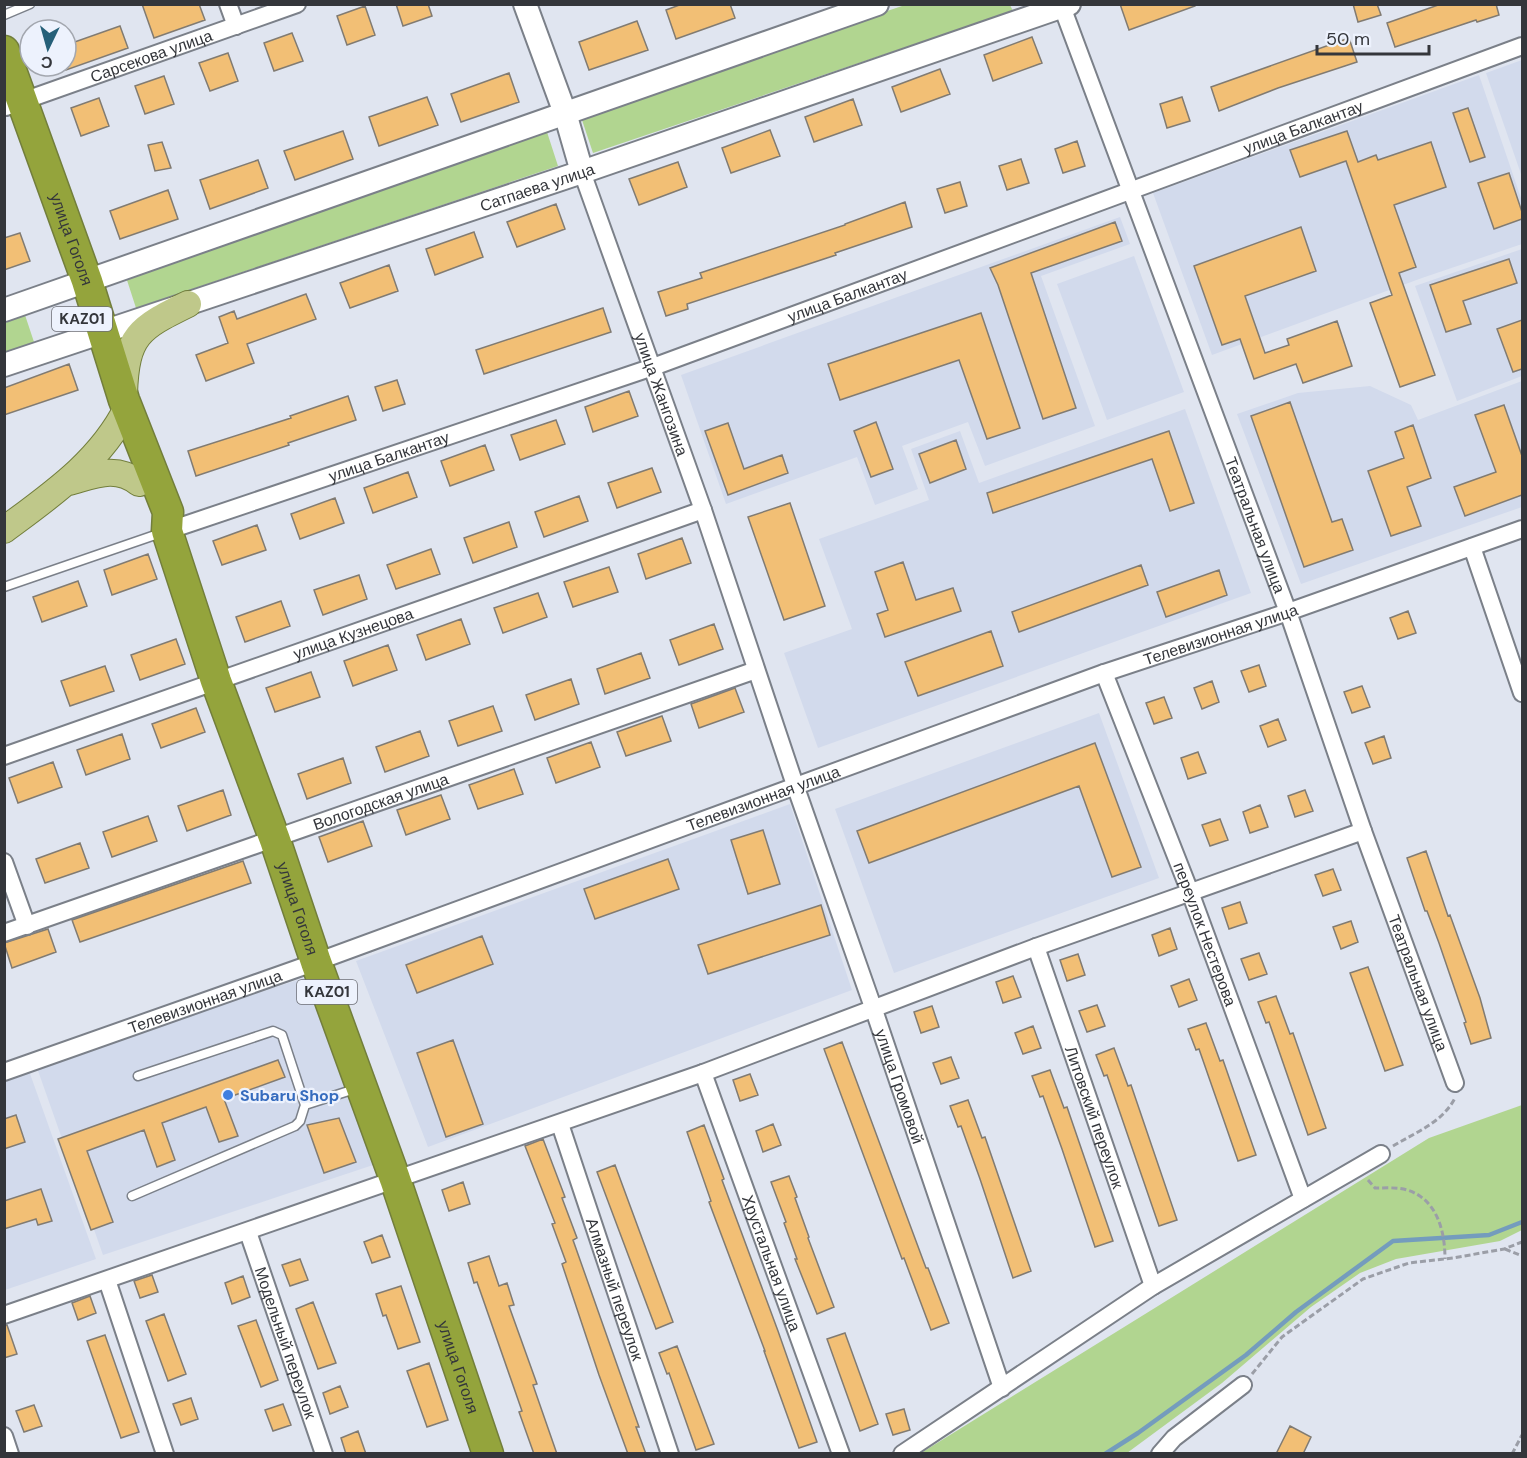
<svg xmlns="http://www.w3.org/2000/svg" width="1527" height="1458" font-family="'DM Sans',sans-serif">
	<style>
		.built { fill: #d2daec }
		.green { fill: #b1d590 }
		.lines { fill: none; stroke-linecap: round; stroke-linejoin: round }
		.stream { stroke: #749cbd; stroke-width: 4.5 }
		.building { fill: #f2bf75; stroke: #817b72; stroke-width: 1.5 }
		.lane-casing { stroke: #7b8089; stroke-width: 11 }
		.street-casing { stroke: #7b8089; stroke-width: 20 }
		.secondary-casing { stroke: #7b8089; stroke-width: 26 }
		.primary-casing { stroke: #727e3c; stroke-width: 28 }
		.highway-casing { stroke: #727e3c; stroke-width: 33 }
		.path { stroke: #9b9ea7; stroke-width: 3; stroke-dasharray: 6 3; stroke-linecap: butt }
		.lane { stroke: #fff; stroke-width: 8 }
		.street { stroke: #fff; stroke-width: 16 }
		.secondary { stroke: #fff; stroke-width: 22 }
		.primary { stroke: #bfc88a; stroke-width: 26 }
		.highway { stroke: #94a43c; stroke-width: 30 }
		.shop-dot { fill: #3f7fe0; stroke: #edf2fd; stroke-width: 2 }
		.labels { text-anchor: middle; stroke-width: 4.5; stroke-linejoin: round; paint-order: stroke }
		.shield { fill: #edf2fd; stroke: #6c6e75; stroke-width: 1.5 }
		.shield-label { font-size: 15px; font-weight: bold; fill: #34363b }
		.street-label { font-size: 16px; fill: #34363b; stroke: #edf2fd }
		.shop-label { font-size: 16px; font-weight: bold; fill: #366cbe; stroke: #edf2fd; text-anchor: start }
	</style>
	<rect width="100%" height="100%" fill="#e0e5f0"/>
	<path class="built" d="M1522,60V177L1486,73Z
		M1479,75L1522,201V244L1422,278L1212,355L1153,193Z
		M1120,217L1130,244L1041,276L1095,426L985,466L968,422L902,446L918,489L875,505L857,457L726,504L681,375Z
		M1522,249V376L1457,401L1415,286Z
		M1134,256L1184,392L1107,420L1057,284Z
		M1522,381V507L1301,584L1237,414L1298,393L1370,386L1411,405L1418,420Z
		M1185,409L1251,593L818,748L784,653L852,629L819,539L929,500L911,449L960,431L979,483Z
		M1099,713L1159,878L894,973L835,809Z
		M790,804L852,990L428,1147L356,961Z
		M307,977L379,1163L103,1255L36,1065Z
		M28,1068L96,1259L5,1290L4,1076Z"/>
	<path class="green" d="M905,5H1010L1013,11L593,153L580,114Z
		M547,132L558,166L136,308L125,274Z
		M25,315L34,342L5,352V323Z
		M1522,1105V1230L1500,1241L1396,1259L1360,1273L1311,1307L1222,1383L1127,1453H921L1429,1138Z"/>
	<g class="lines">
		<path class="stream" d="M1105,1454L1138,1433L1246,1355L1296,1312L1393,1241L1489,1235L1522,1222"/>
	</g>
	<path class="building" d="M142,4H199L205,20L154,38Z
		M396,4H428L432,16L403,26Z
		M682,4H730L735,18L676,39L666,10Z
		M1120,4H1195V6L1129,30Z
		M1353,4H1377L1381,15L1358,22Z
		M1441,4H1496L1499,15L1477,22L1476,20L1395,47L1387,23Z
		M365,6L375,35L347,45L337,16Z
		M637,21L648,50L589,70L579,42Z
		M120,26L128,48L66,70V45Z
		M292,33L303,61L274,71L264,43Z
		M1032,37L1042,63L993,81L984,55Z
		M1349,38L1357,62L1278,88L1219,111L1211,87Z
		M228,53L238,81L210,91L199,63Z
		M940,69L950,94L901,112L892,87Z
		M509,73L519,102L461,122L451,94Z
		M164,76L174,104L145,114L135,86Z
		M427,97L438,125L379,146L369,117Z
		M1182,97L1190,121L1167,128L1160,104Z
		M99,98L109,126L81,136L71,108Z
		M853,99L862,125L814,142L805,117Z
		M1468,108L1485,157L1470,162L1453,113Z
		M770,130L780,156L731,173L722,148Z
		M343,131L353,159L295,180L284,151Z
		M1347,131L1358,162L1376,155L1378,160L1431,142L1446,187L1394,205L1416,267L1399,273L1435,375L1400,387L1370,303L1392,295L1346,161L1300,177L1290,150Z
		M1077,141L1085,166L1063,173L1055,149Z
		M162,142L171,168L155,171L148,145Z
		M1021,159L1029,183L1007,190L999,166Z
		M258,160L268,188L210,209L200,180Z
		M678,162L687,187L639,205L629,179Z
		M1509,173L1522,212V219L1494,229L1478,183Z
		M960,182L967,206L945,213L937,189Z
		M168,190L178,219L120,239L110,211Z
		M905,202L912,227L835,253L836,255L687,304L688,309L666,316L658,292L702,278L700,273L845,225V224Z
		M556,204L565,229L517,247L507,222Z
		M1115,222L1122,241L1031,273L1076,408L1043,419L998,285L990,268Z
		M1301,227L1316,271L1245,296L1265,353L1289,345L1287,339L1337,321L1352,366L1303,383L1296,364L1254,379L1240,339L1222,345L1194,266Z
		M474,232L483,257L435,275L426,249Z
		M20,233L30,261L4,270V238Z
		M1509,259L1517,283L1463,301L1471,324L1446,332L1430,285Z
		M389,265L398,291L350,308L340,283Z
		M306,294L316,319L247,344L254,363L206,381L196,355L228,343L219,317L234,311L237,319Z
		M603,308L611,332L484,374L476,350Z
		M981,313L1020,428L987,439L959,360L840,400L828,364Z
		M1522,320V369L1513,372L1497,329Z
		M69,364L78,390L4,415V388Z
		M397,380L405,404L383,411L375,387Z
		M629,391L638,416L593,432L585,407Z
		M348,396L356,420L288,443L289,445L196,476L188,451L291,418L290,416Z
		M1290,402L1332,522L1342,519L1353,550L1304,567L1251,416Z
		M1504,405L1522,456V495L1465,516L1454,487L1496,472L1475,415Z
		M556,420L565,444L520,460L511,435Z
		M876,422L893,469L871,477L854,431Z
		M728,423L744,469L782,455L788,473L728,495L705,431Z
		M1413,425L1431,478L1407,487L1421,526L1391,536L1368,471L1404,458L1395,432Z
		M1169,431L1194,503L1170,511L1152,459L993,513L987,493Z
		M956,440L966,469L930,483L919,454Z
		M485,445L494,470L450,486L441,461Z
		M652,468L661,492L617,508L608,483Z
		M408,472L417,497L373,513L364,488Z
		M579,496L588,521L544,537L535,512Z
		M335,498L344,523L300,539L291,514Z
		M790,503L825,606L784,620L748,517Z
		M509,522L517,547L473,563L464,538Z
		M257,525L266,550L222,565L213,541Z
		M682,538L691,563L646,579L638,554Z
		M431,549L440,574L396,589L387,565Z
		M148,554L157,579L112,595L104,570Z
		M903,562L916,600L953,588L961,611L885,637L877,614L888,610L875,572Z
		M1141,565L1148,585L1019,632L1012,612Z
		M609,567L618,592L573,607L564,582Z
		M1219,570L1227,595L1166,617L1157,592Z
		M359,575L367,599L323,615L314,590Z
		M78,581L87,606L42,622L33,597Z
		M538,593L547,617L503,633L494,608Z
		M281,601L290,626L245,642L236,617Z
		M1408,611L1416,633L1398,639L1390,618Z
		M461,619L470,644L426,660L417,635Z
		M714,624L723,649L679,665L670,640Z
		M991,631L1003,666L918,696L905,662Z
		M176,639L185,664L140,680L131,655Z
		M388,645L397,670L353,686L344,661Z
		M641,653L650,678L605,694L597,669Z
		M1259,665L1266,686L1249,692L1241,671Z
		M105,666L114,691L70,706L61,681Z
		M311,672L320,697L275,712L266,688Z
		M571,679L579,704L535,720L526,695Z
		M1212,681L1219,702L1202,709L1194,688Z
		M1362,686L1370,707L1352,713L1344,692Z
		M735,688L744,712L699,728L691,704Z
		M1164,697L1172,718L1154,724L1146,703Z
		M493,706L502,731L458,746L449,721Z
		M196,708L205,732L161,748L152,724Z
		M662,716L671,741L626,756L617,732Z
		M1278,719L1286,740L1268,747L1260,726Z
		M420,731L429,756L385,772L376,747Z
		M122,734L130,759L86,775L77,750Z
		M1384,736L1391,758L1373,764L1365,743Z
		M591,742L600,767L556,783L547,758Z
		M1095,743L1141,867L1112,877L1079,786L869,863L857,831Z
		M1198,752L1206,773L1188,779L1181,758Z
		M343,758L351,783L307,799L298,774Z
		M53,762L62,787L18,803L9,778Z
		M514,769L523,794L478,809L469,785Z
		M223,790L231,815L187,831L178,806Z
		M1305,790L1313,811L1295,817L1288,796Z
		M441,795L450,819L406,835L397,810Z
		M1260,805L1268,827L1250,833L1243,812Z
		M148,816L157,841L112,857L103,832Z
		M1220,819L1228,840L1210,846L1202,825Z
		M363,821L372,846L328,862L319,837Z
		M763,830L780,884L748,894L731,840Z
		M80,843L89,868L45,883L36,859Z
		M1426,851L1448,916L1450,915L1480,998L1491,1038L1471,1044L1464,1023L1466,1022L1439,943L1427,911H1425L1407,858Z
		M668,859L679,889L595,919L584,889Z
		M243,861L251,883L80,942L72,920Z
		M1333,869L1341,890L1323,896L1315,875Z
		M1240,902L1247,923L1229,929L1222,908Z
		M821,905L830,935L708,974L698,945Z
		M1351,921L1358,942L1341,949L1333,927Z
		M1170,928L1177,949L1159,956L1152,935Z
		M48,929L56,952L12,968L4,943Z
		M482,936L493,964L417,993L406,965Z
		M1259,953L1267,974L1249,980L1241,959Z
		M1078,954L1085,975L1067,981L1060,960Z
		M1368,967L1403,1065L1385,1071L1350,973Z
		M1013,976L1021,997L1003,1003L996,982Z
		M1189,979L1197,1000L1179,1007L1171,986Z
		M1276,996L1290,1034L1293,1033L1326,1128L1308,1135L1269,1022L1266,1023L1258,1002Z
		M1097,1005L1105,1026L1087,1032L1079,1011Z
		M932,1006L939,1027L921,1033L914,1012Z
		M1206,1023L1220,1061L1223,1060L1256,1155L1238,1161L1199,1049L1196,1050L1188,1029Z
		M1033,1026L1041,1048L1023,1054L1015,1033Z
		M453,1040L483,1124L446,1137L417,1053Z
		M842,1042L926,1268H928L949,1323L931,1330L904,1258L902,1259L824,1049Z
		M1114,1048L1128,1086L1131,1085L1177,1220L1159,1226L1107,1075L1104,1076L1096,1055Z
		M951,1057L959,1078L941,1084L933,1063Z
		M278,1060L285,1077L224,1099L238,1136L219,1142L206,1107L162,1123L175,1160L157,1167L144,1130L87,1151L113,1222L91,1230L58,1139Z
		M1050,1070L1064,1108L1067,1107L1113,1241L1095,1247L1062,1149L1043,1096L1040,1097L1032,1076Z
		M750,1074L758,1095L740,1101L733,1080Z
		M968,1100L982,1138L985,1137L1031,1271L1013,1278L980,1179L961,1126L958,1127L950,1106Z
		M16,1115L25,1142L4,1149V1119Z
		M339,1118L356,1162L324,1173L307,1125Z
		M773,1124L781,1145L763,1152L756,1131Z
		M704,1125L724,1179L722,1180L778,1331L817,1442L799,1448L764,1351H765L709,1202L711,1201L687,1132Z
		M543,1139L565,1197L562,1198L577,1238L573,1240L639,1427H636L646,1454H628L599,1375L562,1264L566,1262L552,1224L555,1223L525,1146Z
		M615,1165L673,1322L656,1329L597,1172Z
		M789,1176L797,1197L795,1198L809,1237L808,1238L834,1307L817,1314L795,1259H797L784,1223L786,1222L771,1182Z
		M463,1182L470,1204L449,1211L442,1190Z
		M41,1189L52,1221L38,1225L36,1219L4,1229V1201Z
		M382,1235L390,1257L372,1263L364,1242Z
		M489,1256L499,1286L507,1283L514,1305L509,1306L537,1384L533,1385L557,1454H534L519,1412L522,1411L477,1282L474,1283L468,1263Z
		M300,1259L308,1280L290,1286L282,1265Z
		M152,1275L158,1292L140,1298L134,1281Z
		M243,1276L250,1297L232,1304L225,1283Z
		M401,1286L420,1342L398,1349L386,1315L383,1316L376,1294Z
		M90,1296L96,1313L78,1320L72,1303Z
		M313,1302L336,1363L318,1369L296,1309Z
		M164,1314L186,1374L168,1381L146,1321Z
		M256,1320L278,1380L261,1387L238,1326Z
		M4,1325H7L17,1354L4,1358Z
		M845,1333L878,1424L860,1431L827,1339Z
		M105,1335L139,1432L121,1438L87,1341Z
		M677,1346L714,1444L696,1450L669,1373L667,1374L659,1353Z
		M429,1363L448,1420L427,1427L407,1371Z
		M340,1386L348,1407L330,1414L323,1393Z
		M191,1398L198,1419L181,1425L173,1404Z
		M283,1404L291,1425L273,1431L265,1410Z
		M34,1405L42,1426L24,1432L16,1411Z
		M904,1409L910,1430L893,1435L886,1414Z
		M1290,1426L1311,1437L1303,1454H1276Z
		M358,1431L366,1454H346L341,1438Z"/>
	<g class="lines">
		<defs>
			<path id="lane" d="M4,15L30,4
				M4,587L161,533
				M138,1076L273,1031L282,1035L305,1105
				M132,1196L295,1126L300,1121L305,1105L358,1088"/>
			<g id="street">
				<path d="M228,4L236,26"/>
				<path id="s1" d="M1061,4L1288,612L1363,831L1455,1083"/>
				<path id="s2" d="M6,107L297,4"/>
				<path id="s3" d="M582,172L703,510L795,785L874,1010L1002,1388"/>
				<path id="s4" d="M167,531L653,367L1522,46"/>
				<path d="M1472,547L1522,693"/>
				<path id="s5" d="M1104,673L1190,892L1303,1199"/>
				<path id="s6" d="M4,756L703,510"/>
				<path d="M4,862L27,926"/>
				<path id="s7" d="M4,933L756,670"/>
				<path id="s8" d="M1036,947L1153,1286"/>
				<path id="s9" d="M4,1072L316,962L1104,673L1288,612L1522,529"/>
				<path id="s10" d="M703,1073L841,1454"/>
				<path id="s11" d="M560,1124L670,1454"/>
				<path id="s12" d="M248,1232L324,1454"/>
				<path d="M107,1280L165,1454"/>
				<path d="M4,1315L703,1073L1036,947L1363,831"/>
				<path d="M4,1436L10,1454"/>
				<path d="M902,1454L1153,1286L1381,1154"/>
				<path d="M1160,1454L1174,1438L1243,1385"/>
			</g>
			<g id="secondary">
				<path d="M525,4L565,113L582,172"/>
				<path d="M4,310L877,4"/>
				<path id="s13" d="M4,365L582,172L1069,4"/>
			</g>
			<path id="primary" d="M124,394C126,335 139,328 188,304
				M69,482C95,475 116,465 139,483
				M4,530C51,495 100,462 127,408"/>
			<g id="highway">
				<path id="s14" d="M4,51L87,281L124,400L168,512L167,531L216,681L275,840L316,962L395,1179L488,1454"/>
			</g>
		</defs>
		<use href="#lane" class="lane-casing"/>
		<use href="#street" class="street-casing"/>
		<use href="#secondary" class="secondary-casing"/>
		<use href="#primary" class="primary-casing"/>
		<use href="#highway" class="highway-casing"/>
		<path class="path" d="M1393,1146C1416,1132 1442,1123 1455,1098
			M1368,1180L1375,1188C1385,1188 1398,1187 1407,1190C1437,1199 1445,1231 1445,1259
			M1505,1249L1522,1256
			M1252,1374L1282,1337L1363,1279L1409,1263L1453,1258L1504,1249L1522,1242
			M1512,1454L1522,1435"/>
		<use href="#lane" class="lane"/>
		<use href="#street" class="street"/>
		<use href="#secondary" class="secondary"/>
		<use href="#primary" class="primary"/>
		<use href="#highway" class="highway"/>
	</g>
	<circle class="shop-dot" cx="228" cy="1095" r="6"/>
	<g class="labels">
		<g class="shield">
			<rect x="52" y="307" width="60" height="24" rx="4.5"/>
			<rect x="297" y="980" width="60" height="24" rx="4.5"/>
		</g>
		<g class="shield-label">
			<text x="82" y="324">KАZ01</text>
			<text x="327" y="997">KАZ01</text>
		</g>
		<g class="street-label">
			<text dy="6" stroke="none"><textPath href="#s2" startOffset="154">Сарсекова улица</textPath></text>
			<text dy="6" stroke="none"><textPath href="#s4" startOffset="1206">улица Балкантау</textPath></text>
			<text dy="6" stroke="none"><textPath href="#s13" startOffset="562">Сатпаева улица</textPath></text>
			<text dy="6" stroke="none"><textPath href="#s14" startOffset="200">улица Гоголя</textPath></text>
			<text dy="6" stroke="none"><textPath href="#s4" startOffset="720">улица Балкантау</textPath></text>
			<text dy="6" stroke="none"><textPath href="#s3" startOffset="236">улица Жангозина</textPath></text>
			<text dy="6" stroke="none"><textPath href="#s4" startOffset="234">улица Балкантау</textPath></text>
			<text dy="6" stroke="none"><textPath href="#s1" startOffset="556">Театральная улица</textPath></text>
			<text dy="6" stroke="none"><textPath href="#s6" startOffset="370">улица Кузнецова</textPath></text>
			<text dy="6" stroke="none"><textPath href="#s9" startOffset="1293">Телевизионная улица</textPath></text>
			<text dy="6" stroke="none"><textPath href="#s9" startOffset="807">Телевизионная улица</textPath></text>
			<text dy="6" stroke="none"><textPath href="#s7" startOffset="399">Вологодская улица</textPath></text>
			<text dy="6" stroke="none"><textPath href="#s14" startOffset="908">улица Гоголя</textPath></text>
			<text dy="6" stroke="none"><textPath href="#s5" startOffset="280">переулок Нестерова</textPath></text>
			<text dy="6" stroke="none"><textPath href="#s1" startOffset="1042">Театральная улица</textPath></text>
			<text dy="6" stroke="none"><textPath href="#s9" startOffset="213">Телевизионная улица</textPath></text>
			<text dy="6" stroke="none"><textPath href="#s3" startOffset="968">улица Громовой</textPath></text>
			<text dy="6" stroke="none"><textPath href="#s8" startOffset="180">Литовский переулок</textPath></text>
			<text dy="6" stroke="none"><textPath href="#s10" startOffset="202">Хрустальная улица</textPath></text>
			<text dy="6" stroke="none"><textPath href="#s11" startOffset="174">Алмазный переулок</textPath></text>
			<text dy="6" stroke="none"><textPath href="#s12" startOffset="117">Модельный переулок</textPath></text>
			<text dy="6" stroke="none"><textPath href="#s14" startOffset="1394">улица Гоголя</textPath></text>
		</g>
		<g class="shop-label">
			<text x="240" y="1101">Subaru Shop</text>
		</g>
	</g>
	<rect width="1527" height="1458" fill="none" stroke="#34363b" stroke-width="12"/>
	<g transform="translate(48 48) rotate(185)"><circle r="28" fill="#edf2fd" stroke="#a3a7af" stroke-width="1.5"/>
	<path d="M0-4.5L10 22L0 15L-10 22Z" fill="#266079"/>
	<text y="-9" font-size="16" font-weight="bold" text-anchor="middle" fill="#34363b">С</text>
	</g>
	<path d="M1317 45v9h112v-9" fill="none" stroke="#34363b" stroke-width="3"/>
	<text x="1326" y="45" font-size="18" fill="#34363b" stroke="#edf2fd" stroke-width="4.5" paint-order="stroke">50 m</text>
</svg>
